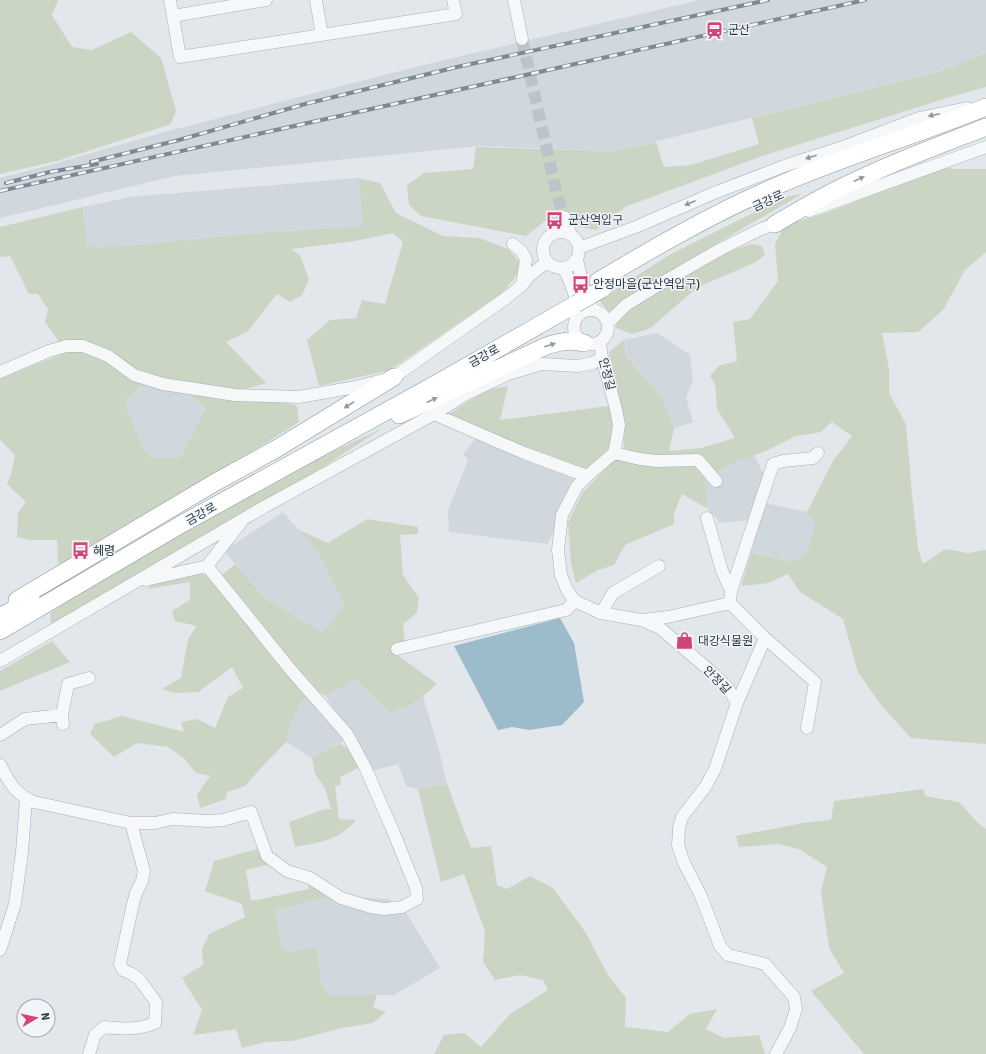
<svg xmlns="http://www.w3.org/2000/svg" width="986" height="1054" font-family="Signika,'Noto Sans KR',sans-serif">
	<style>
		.built { fill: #d0d7dd }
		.green { fill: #cbd5c3; fill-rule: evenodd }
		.water { fill: #9cbccb }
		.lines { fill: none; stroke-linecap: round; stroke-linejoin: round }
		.minor-tunnel { stroke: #bdc4c9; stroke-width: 12; stroke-dasharray: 12 6; stroke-linecap: butt }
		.minor-casing { stroke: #a7afb5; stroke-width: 13 }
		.highway-casing { stroke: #8997a2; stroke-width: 18 }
		.minor { stroke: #f5f7f9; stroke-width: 12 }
		.highway { stroke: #fff; stroke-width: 17 }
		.rail-casing { stroke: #7b8a95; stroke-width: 4 }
		.rail { stroke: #f2f5f8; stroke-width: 2.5; stroke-dasharray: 8; stroke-linecap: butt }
		.highway-bridge-casing { stroke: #8997a2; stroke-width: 18; stroke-linecap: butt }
		.highway-bridge { stroke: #fff; stroke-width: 17 }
		.oneway { fill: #8f989e }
		.oneway2 { fill: #949ca1 }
		.labels { text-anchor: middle; stroke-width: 3; stroke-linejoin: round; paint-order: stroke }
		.poi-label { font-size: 12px; fill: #293843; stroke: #f2f5f8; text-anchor: start }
		.street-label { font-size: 12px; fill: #293843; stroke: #f2f5f8 }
	</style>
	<rect width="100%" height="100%" fill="#e2e7eb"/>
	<path class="built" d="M700,0H986V53L941,71L617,151L480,146L175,176L0,218V178L50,165L161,133L419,66Z
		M358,178L363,226L127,246L87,247L83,207L129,197Z
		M657,333L690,355L693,380L686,397L693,422L674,428L662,398L626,354L624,340Z
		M141,385L190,395L205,410L180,458L152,457L144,451L125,402Z
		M476,438L577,478L548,544L449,532L448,511L468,460L463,454Z
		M754,455L764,475L751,520L720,523L707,508L705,479L731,464Z
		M765,503L807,512L815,526L806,553L793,562L751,553Z
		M283,512L319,553L344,606L322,632L267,600L224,551Z
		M355,679L363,686L409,706L423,696L440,754L447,784L418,789L406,786L398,764L371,771L348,733L341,744L312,758L286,742L289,727L300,704L314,688L336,713L326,696Z
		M328,896L389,899L393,904L404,909L440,968L394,995H328L321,982L316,948L290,952L282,948L275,911Z"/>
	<path class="green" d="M0,0H58L52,15L72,47L92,50L131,32L161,58L176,111L171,124L57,161L0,174Z
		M986,53V87L957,95L762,156L625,207L596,230L576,226L549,218L526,236L421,216L409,205L407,185L424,173L473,169L476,147L617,151L656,142L664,167L691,165L759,144L752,118L941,71Z
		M944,166L952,169H986V252L965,270L943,310L918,332L882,333L889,369V393L906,424L912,495L918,549L923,564L945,549L968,553L986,550V744L911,738L881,705L858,672L843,619L800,592L788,574L768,583L741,586L751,553L793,562L806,553L815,526L807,512L833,461L852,436L832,422L821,432L796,436L768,450L731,464L705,479L707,508L682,494L674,514V524L625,545L614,565L598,570L576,583L571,564L568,522L583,492L615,459L634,454L624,448L623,421L609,352L624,340L626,355L662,398L674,428L669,451L701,448L735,438L717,409L715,384L710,376L719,366L737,361L733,322L750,319L778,281L775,244L785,225L829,212Z
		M358,178L380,183L396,213L443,236L479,238L508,249L524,267L502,293L390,370L319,386L307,340L330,320L356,318L362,300L385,304L403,242L393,233L355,241L292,249L300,256L309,280L302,295L290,302L277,294L248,331L226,342L266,383L246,389L192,395L247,402H283L297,406L299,422L193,489L114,532L72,559L58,564L57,540H31L17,537L18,513L26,502L7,484L11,474L15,455L0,440V379L59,355L58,340L45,322L48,309L38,294H29L10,256L0,257V227L83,207L87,247L127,246L240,235L363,226ZM141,385L190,395L205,409L180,458L152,457L144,451L125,402Z
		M802,194L719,242L609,312L599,300L669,255L785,197Z
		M751,244L762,246L765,255L754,263L698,287L649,329L632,334L616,328L617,318L644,299L729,252Z
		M508,386L500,420L609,406L615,424L613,444L584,471L446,416L486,390Z
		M383,428L303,480L51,626L50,613L122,566L273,479Z
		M367,519L418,527V534L400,535L403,575L419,598L417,613L403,624L405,644L392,651L437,684L423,696L409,706L390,712L355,679L326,696L314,689L300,704L289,727L286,742L261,768L245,786L227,792L226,799L200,808L197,795L210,776L196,773L184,758L168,747L137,743L114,757L90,734L95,724L122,716L184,732L181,722L197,719L215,728L228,697L243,688L232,667L198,692L174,693L162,689L181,678L188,639L197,626L175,621L172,611L190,600V582L147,589L171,569L190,563L204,575H222L235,564L267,600L322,632L344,606L319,553L299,530L328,543Z
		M52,641L70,662L0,691V671Z
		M341,744L350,751L358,768L340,777L341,785L335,786L339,819L356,820C338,841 321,842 295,847L289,822L325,809H331L325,788L315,774L312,758Z
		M447,784L471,848L491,846L497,885L507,889L530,876L553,888L586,933L608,975L626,998L625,1027L668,1032L690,1014L717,1009L706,1029L724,1038L759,1035L765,1054H434L444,1035L464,1033L481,1047L510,1014L548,990L543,980L520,975L495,980L483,962L485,931L464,874L441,882L418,789Z
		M923,789L925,796L959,802L979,824L986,829V1054H864L811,991L844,973L829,948L821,892L827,867L799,849L779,844L739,847L736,836L803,823L831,820L834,801Z
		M258,849L271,864L246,870L251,901L309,889L307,880L328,896L275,911L282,948L290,952L316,947L321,982L328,995H377L373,1007L386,1012L373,1023L342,1028L292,1041L265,1042L242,1048L236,1029L193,1035L202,1010L182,978L203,965L202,949L209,934L245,917L242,904L205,891L214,861Z"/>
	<path class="water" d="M560,618L574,643L584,702L562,725L529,730L512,727L498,730L454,646Z"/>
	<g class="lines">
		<path class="minor-tunnel" d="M522,39L557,195L564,217"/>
		<defs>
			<path id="minor" d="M170,0L180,57L456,14L453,0
				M316,0L322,35
				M514,0L522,39
				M173,16L266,0
				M809,211L986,147
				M564,217L571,235
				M543 250a18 18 0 1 1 36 0a18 18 0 1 1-36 0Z
				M513,244L522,252L526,259L522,285
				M579,248L638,226L714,193L787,165L840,148L919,118L967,108
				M577,259L582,282L591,305
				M563,268L568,277L580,309
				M574 327a17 17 0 1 1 34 0a17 17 0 1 1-34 0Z
				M608,323L626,305L660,284L719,250L759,230L782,221
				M600,342L602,358L616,409L619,425L617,438L614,453L587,476L577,486L562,515L558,550L561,575L567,590L575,601L601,613L641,620L660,628L715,675L728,688L737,703L715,769L706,786L682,817L679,828L678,845L684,863L701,896L720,946L728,955L765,964L794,997L796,1009L790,1028L776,1054
				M0,372L49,351L66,346H83L108,356L134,375L163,384L235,395L299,397L316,394L356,387L394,377L506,298L522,285L529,276L547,262
				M434,414L524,453L587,476
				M614,453L640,459L657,461L698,460L716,481
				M707,518L722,571L731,591
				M146,580L207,566
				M730,603L765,638L815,682L807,728
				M601,613L613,593L659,566
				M643,620L668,617L730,603L731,591L773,464L783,461L813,458L818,453
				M397,649L566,610L575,601
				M0,661L264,507L434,414L468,393L508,374L542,364L578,366L593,363L602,358
				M737,703L765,638
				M63,724L62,715L68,684L89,678
				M0,735L25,719L62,715
				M0,765C9,782 15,794 34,802L131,823L144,871L142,881L136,893L132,908L120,964L123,970L132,974L139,979L156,1002L155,1023C138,1030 122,1029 104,1027L95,1035L89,1054
				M131,823H155L172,819L208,821L223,820L251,812L267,856L287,871L310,878L341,898L371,907L384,909L402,907L417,899L416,888L393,831L365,767L347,734L290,669L207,566L242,521
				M0,950L15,904L22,852L26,799"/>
			<path id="highway" d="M775,224C794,213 814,201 834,191C883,166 935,147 986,127
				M598,281C652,249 705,218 763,192C835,159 912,137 986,107
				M399,415L546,346C559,342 570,339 584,343
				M17,600L214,483L276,449L394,377
				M0,617L31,599
				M0,631L180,525L434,385L576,304"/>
		</defs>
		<use href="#minor" class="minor-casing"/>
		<use href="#highway" class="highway-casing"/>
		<use href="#minor" class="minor"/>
		<use href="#highway" class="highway"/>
		<defs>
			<path id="rail" d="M91,162L179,140L305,104L457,67L768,0
				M50,172L97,164
				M6,183L54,171
				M0,191L865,0"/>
		</defs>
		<use href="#rail" class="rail-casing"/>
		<use href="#rail" class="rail"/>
		<defs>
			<path id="highway-bridge" d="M576,304L602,289"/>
		</defs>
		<use href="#highway-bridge" class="highway-bridge-casing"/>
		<use href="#highway-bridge" class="highway-bridge"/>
	</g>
	<defs><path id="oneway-solid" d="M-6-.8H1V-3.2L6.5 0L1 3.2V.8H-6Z"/></defs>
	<g class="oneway">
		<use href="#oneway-solid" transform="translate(934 115) rotate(168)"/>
		<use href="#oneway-solid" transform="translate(811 157) rotate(162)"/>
		<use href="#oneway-solid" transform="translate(690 203) rotate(157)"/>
	</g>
	<g class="oneway2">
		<use href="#oneway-solid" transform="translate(859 179) rotate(-25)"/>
		<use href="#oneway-solid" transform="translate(550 345) rotate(-18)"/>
		<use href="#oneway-solid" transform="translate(432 400) rotate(-25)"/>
		<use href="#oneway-solid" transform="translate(349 405) rotate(147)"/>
	</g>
	<defs>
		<symbol id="station-bare" viewBox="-9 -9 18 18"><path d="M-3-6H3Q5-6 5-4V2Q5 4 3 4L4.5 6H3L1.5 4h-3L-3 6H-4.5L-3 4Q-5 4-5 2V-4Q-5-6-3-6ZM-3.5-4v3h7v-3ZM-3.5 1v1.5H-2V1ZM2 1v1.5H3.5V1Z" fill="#d24576" stroke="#f2f5f8" stroke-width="2.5" paint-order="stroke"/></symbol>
		<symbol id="bus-bare" viewBox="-9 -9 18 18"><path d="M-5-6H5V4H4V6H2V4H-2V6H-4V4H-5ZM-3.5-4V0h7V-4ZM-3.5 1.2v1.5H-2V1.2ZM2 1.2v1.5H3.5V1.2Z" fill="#d24576" stroke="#f2f5f8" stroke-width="2.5" paint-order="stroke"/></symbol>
		<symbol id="shop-bare" viewBox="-9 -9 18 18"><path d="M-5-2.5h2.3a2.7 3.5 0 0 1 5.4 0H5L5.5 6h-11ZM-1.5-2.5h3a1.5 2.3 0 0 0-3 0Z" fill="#d24576" stroke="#f2f5f8" stroke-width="2.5" paint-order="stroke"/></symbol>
	</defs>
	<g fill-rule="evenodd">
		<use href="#station-bare" x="702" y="18" width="25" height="25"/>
		<use href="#bus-bare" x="542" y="208" width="25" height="25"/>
		<use href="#bus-bare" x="568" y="272" width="25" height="25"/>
		<use href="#bus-bare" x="68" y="538" width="25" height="25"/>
		<use href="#shop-bare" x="672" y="628" width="25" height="25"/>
	</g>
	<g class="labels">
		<g class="poi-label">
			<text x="728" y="34">군산</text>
			<text x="568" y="224">군산역입구</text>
			<text x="593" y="288">안정마을(군산역입구)</text>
			<text x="93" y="555">혜령</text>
			<text x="698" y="645">대강식물원</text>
		</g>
		<g class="street-label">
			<text transform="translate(768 201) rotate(-25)" y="4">금강로</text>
			<text transform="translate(484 356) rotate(-29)" y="4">금강로</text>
			<text transform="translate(607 374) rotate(76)" y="4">안정길</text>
			<text transform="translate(201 514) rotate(-29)" y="4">금강로</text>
			<text transform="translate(717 680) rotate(46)" y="4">안정길</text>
		</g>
	</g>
	<g transform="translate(36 1018) rotate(81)"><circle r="19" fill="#f2f5f8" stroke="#a2a9b0"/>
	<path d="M0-3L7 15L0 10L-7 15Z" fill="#d24576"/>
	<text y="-6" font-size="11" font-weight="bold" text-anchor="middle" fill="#293843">N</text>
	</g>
</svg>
